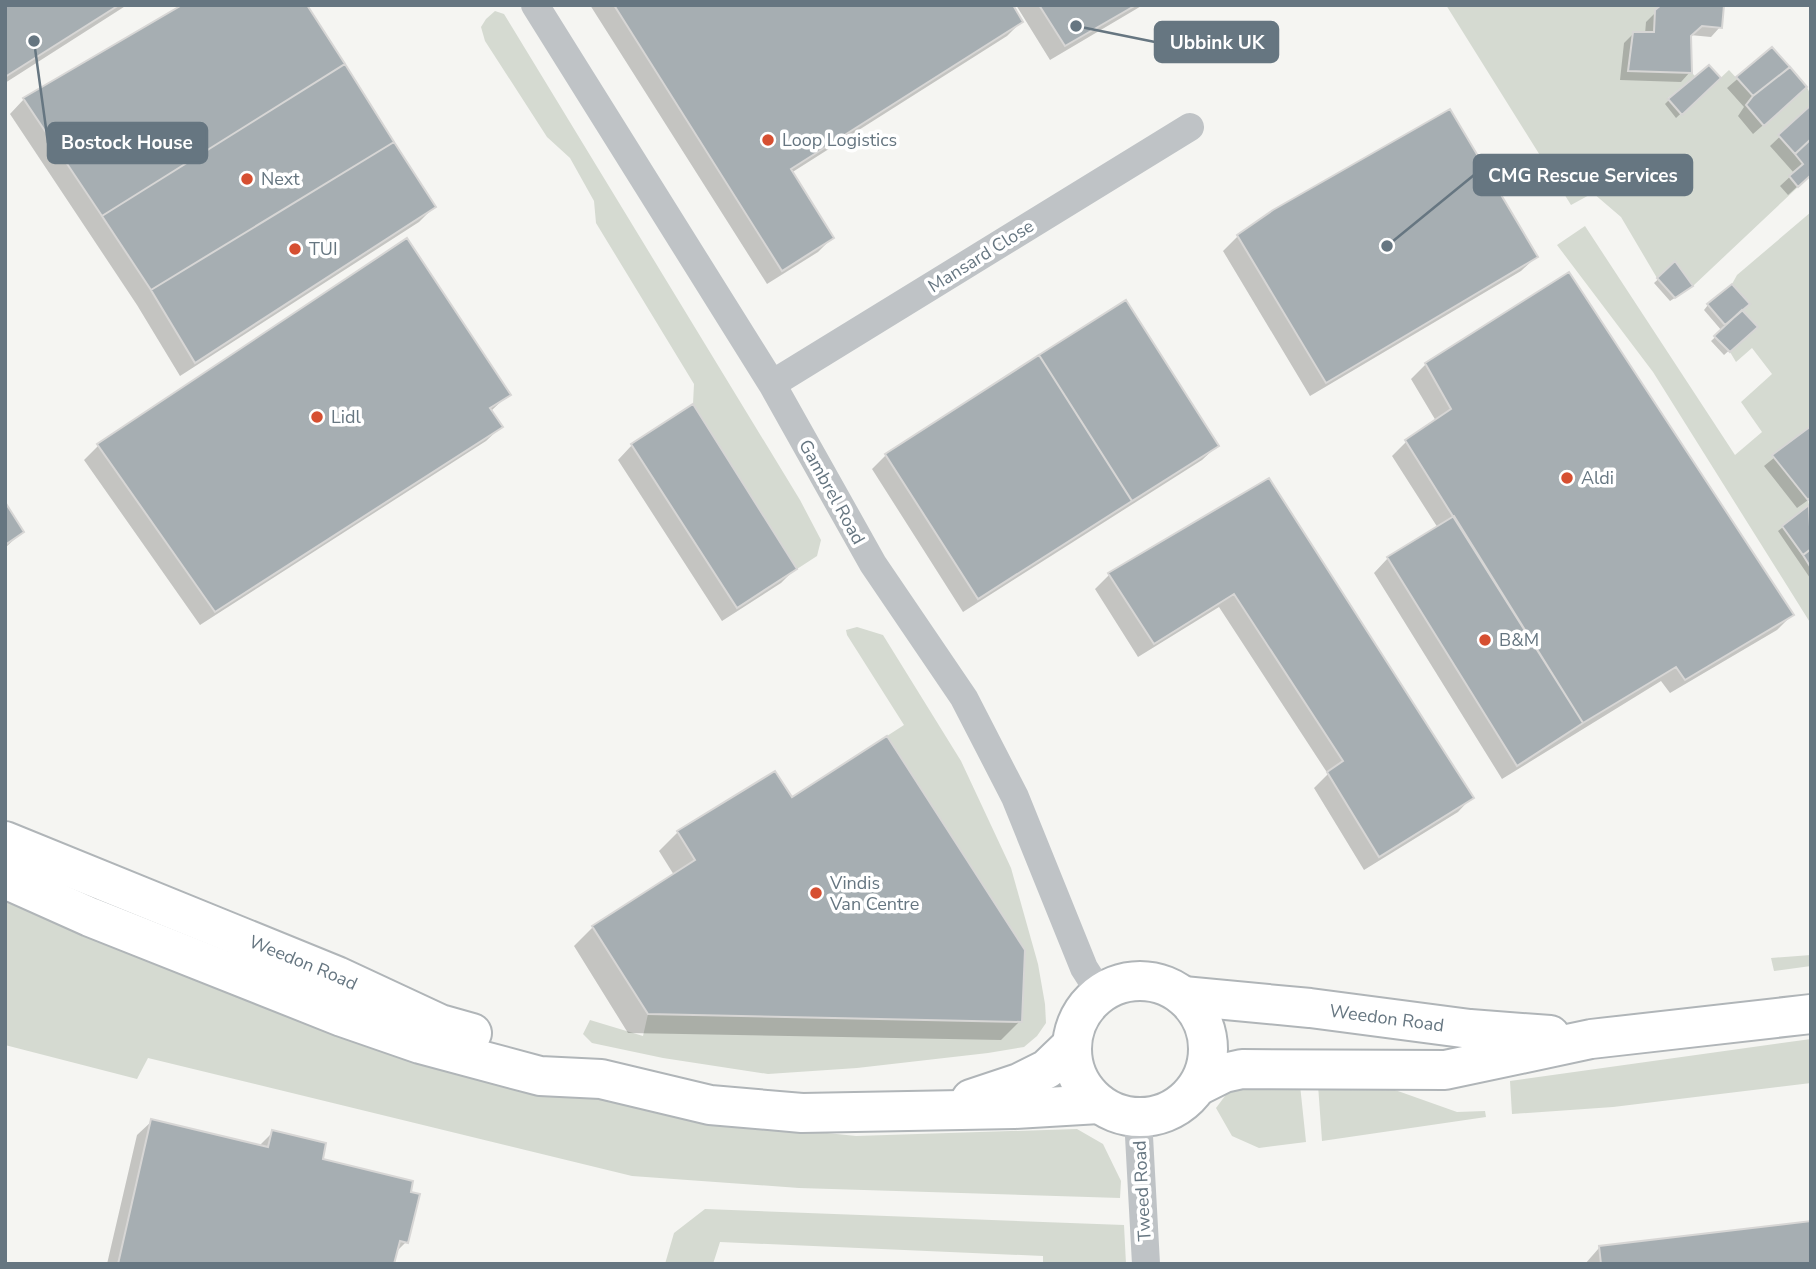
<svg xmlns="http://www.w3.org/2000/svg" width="1816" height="1269" font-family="'Nunito Sans',sans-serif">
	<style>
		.green { fill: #d5dad1 }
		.shadow { fill: #0003 }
		.building { fill: #a6aeb2; stroke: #d7d6d5; stroke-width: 2 }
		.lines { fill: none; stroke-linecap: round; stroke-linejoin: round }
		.primary-casing { stroke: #b0b5b8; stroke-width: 42 }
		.street { stroke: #bfc3c6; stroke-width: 28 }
		.primary { stroke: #fff; stroke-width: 38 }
		.poi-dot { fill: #d64f31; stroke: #fff; stroke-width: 2.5 }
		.labels { text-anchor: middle; stroke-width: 7; stroke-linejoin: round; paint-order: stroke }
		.poi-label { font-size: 18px; fill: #667681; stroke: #fff; text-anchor: start }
		.street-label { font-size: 18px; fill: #667681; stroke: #fff }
		.leader { fill: none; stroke: #667681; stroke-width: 2.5 }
		.callout-dot { fill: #667681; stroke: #fff; stroke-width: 2.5 }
		.callout { fill: #667681; stroke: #667681; stroke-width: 2.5 }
		.callout-label { font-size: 19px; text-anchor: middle; font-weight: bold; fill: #fff }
	</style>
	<rect width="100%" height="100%" fill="#f5f5f2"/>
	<path class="green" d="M1446,5H1661L1655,10L1654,32H1633L1628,70L1692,73L1695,76L1668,98L1681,115L1729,70L1753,96L1746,105L1764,126L1807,87L1811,96V105L1778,135L1803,164L1789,176L1798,187L1693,286L1675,262L1657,278L1621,217L1593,193L1571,205Z
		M495,11L504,14L800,500L821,540L817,556L797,569L693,404L694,384L596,223L594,201L570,158L547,137L485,41L481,27L486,19Z
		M1811,212V426L1772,455L1808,500L1809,505L1782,526L1811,568V624L1653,372L1557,245L1585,226L1735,455L1762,432L1741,402L1772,374L1752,348L1736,362L1730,352L1758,327L1742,310L1750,304L1732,284L1737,275Z
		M857,627L883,635L961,761L1011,868L1038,964L1045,1004L1046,1023L1037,1036L1024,1047L988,1053L857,1068L768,1074L663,1058L592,1043L583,1034L590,1020L643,1036L648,1014L1022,1021L887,736L904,725L847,635L846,630Z
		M5,890L504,1079L692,1119L856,1136L1077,1129L1103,1144L1121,1181L1120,1198L799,1188L632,1176L148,1058L137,1079L5,1045Z
		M1811,955V966L1774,971L1771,958Z
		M1811,1039V1083L1613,1107L1512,1114L1510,1081Z
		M1300,1085L1306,1142L1259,1148L1232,1136L1216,1108L1231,1088Z
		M1318,1085L1395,1090L1457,1112L1485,1111L1486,1117L1322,1141Z
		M705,1209L1124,1225L1126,1264H1043V1256L720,1242L713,1264H665L674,1233Z"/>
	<path class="shadow" d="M5,5H127L5,83Z
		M590,5H1011L1021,22L1007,36L791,173L832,238L818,252L767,284Z
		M1016,5H1143L1050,60Z
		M1656,12L1720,27L1711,37L1690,35V72L1681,82L1620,80L1624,43L1633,34H1645L1646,22Z
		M1772,49L1795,97L1753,134L1738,116L1744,107L1727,88Z
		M1719,78L1676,118L1665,104L1669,100Z
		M24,99L434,207L419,222L180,376L137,305L10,114Z
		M1811,107V174L1788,195L1780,186L1794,173L1770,146Z
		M1238,236L1536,257L1521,271L1310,396L1223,251Z
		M1675,264L1687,290L1670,301L1654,283Z
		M1708,305L1740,310L1755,327L1724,355L1711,341L1722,331L1704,310Z
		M1426,364L1792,615L1777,630L1670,693L1661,681L1502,779L1374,573L1388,558L1438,528L1392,456L1406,442L1436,421L1411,379Z
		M509,394L491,411L501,427L486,441L200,625L84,460L98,446Z
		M1811,428V498L1797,508L1764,466Z
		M632,445L795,569L781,583L722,621L618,460Z
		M1217,446L1202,460L963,612L872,469L886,455Z
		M1269,481L1472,797L1458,812L1364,870L1314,788L1328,774L1219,607L1138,657L1095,589L1110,574Z
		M5,505L22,532L5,548Z
		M1809,507L1811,509L1810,578L1778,531Z
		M792,800L1020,1021L1001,1040L628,1033L574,946L593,927L674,875L659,851L678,832Z
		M152,1121L258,1147L273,1132L321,1161L406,1242L395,1253L392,1264H107L137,1135Z
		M1599,1248L1811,1264H1585Z"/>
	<path class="building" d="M5,5H119L5,77Z
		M182,5H307L345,64L102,216L23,98Z
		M614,5H1013L1023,22L791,169L834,238L782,271Z
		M1039,5H1136L1065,46Z
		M1661,5H1724L1722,28L1702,26L1691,36L1692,73L1628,71L1633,32H1654L1655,10Z
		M1772,47L1790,67L1753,96L1736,77Z
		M345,64L394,142L151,290L102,216Z
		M1709,65L1721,78L1682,115L1668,99Z
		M1790,67L1807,87L1764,126L1746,105L1753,96Z
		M1811,105V139L1795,154L1778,135Z
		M1450,109L1538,257L1326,383L1237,235L1273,210Z
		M1811,139V175L1798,187L1789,176L1803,164L1795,154Z
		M394,142L436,207L195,363L151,290Z
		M407,238L511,395L490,408L503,427L215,612L97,444Z
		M1675,261L1693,286L1675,298L1657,278Z
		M1569,272L1794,615L1685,680L1676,667L1583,723L1405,440L1451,409L1425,363Z
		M1732,284L1750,304L1725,325L1707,304Z
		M1126,300L1219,446L1132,501L1039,355Z
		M1742,310L1758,327L1730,352L1714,336Z
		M1039,355L1132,501L978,599L885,454Z
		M693,404L797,569L737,608L631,444Z
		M1811,426V497L1808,500L1772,455Z
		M1269,478L1474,798L1379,857L1327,772L1343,761L1234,594L1154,644L1108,573Z
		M5,502L24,532L5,545Z
		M1809,505L1811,549L1803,555L1782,526Z
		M1454,516L1583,723L1517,766L1387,557Z
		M1811,549V568L1803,555Z
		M887,736L1025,950L1022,1022L648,1014L592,926L695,860L677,831L775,771L792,797Z
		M151,1119L268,1147L272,1130L326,1143L323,1159L413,1181L411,1192L420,1194L408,1243L400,1241L394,1264H118Z
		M1811,1221V1264H1601L1599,1246Z"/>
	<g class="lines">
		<defs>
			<g id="primary">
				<path id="s1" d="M5,841L337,976L440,1024L472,1033"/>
				<path d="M5,879L90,917L342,1017L420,1044L540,1076L601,1079L710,1105L802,1113L1014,1109L1099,1104"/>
				<circle cx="1140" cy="1049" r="68"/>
				<path id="s2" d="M1183,996L1310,1008L1470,1029L1550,1035"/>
				<path d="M1198,1086L1224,1073L1242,1069L1445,1070L1591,1039L1811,1014"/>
				<path d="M971,1099L1019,1083L1047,1069L1071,1046"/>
			</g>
		</defs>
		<use href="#primary" class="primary-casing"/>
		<path class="street" d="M535,5L772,384L873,564L964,698L1015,797L1084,968L1100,993
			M772,384L1190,127
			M1138,1118L1146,1264"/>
		<use href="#primary" class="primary"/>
	</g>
	<g class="poi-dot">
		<circle cx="768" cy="140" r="7"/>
		<circle cx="247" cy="179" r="7"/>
		<circle cx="295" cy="249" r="7"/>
		<circle cx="317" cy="417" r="7"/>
		<circle cx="1567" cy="478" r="7"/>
		<circle cx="1485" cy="640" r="7"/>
		<circle cx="816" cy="893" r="7"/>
	</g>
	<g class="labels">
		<g class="poi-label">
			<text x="782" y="146">Loop Logistics</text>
			<text x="261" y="185">Next</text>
			<text x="309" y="255">TUI</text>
			<text x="331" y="423">Lidl</text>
			<text x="1581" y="484">Aldi</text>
			<text x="1499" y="646">B&amp;M</text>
			<text x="830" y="889">Vindis<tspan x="830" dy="21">Van Centre</tspan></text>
		</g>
		<g class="street-label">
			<text transform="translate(981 256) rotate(-32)" y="6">Mansard Close</text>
			<text transform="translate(832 492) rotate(61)" y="6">Gambrel Road</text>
			<text dy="6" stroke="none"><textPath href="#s1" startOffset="322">Weedon Road</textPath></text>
			<text dy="6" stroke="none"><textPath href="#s2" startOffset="205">Weedon Road</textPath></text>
			<text transform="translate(1142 1191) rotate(-93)" y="6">Tweed Road</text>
		</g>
	</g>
	<path class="leader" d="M1076 26L1155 42M34 41L48 143M1387 246L1474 175"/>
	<g class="callout-dot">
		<circle cx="1076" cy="26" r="7"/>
		<circle cx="34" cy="41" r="7"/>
		<circle cx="1387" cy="246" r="7"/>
	</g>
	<g class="callout">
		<rect x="1155" y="22" width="123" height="40" rx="7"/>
		<rect x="48" y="123" width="159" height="40" rx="7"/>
		<rect x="1474" y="155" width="218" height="40" rx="7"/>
	</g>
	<g class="callout-label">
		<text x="1217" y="49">Ubbink UK</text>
		<text x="127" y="149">Bostock House</text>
		<text x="1583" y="182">CMG Rescue Services</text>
	</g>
	<rect width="1816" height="1269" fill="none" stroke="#667681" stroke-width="14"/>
</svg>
